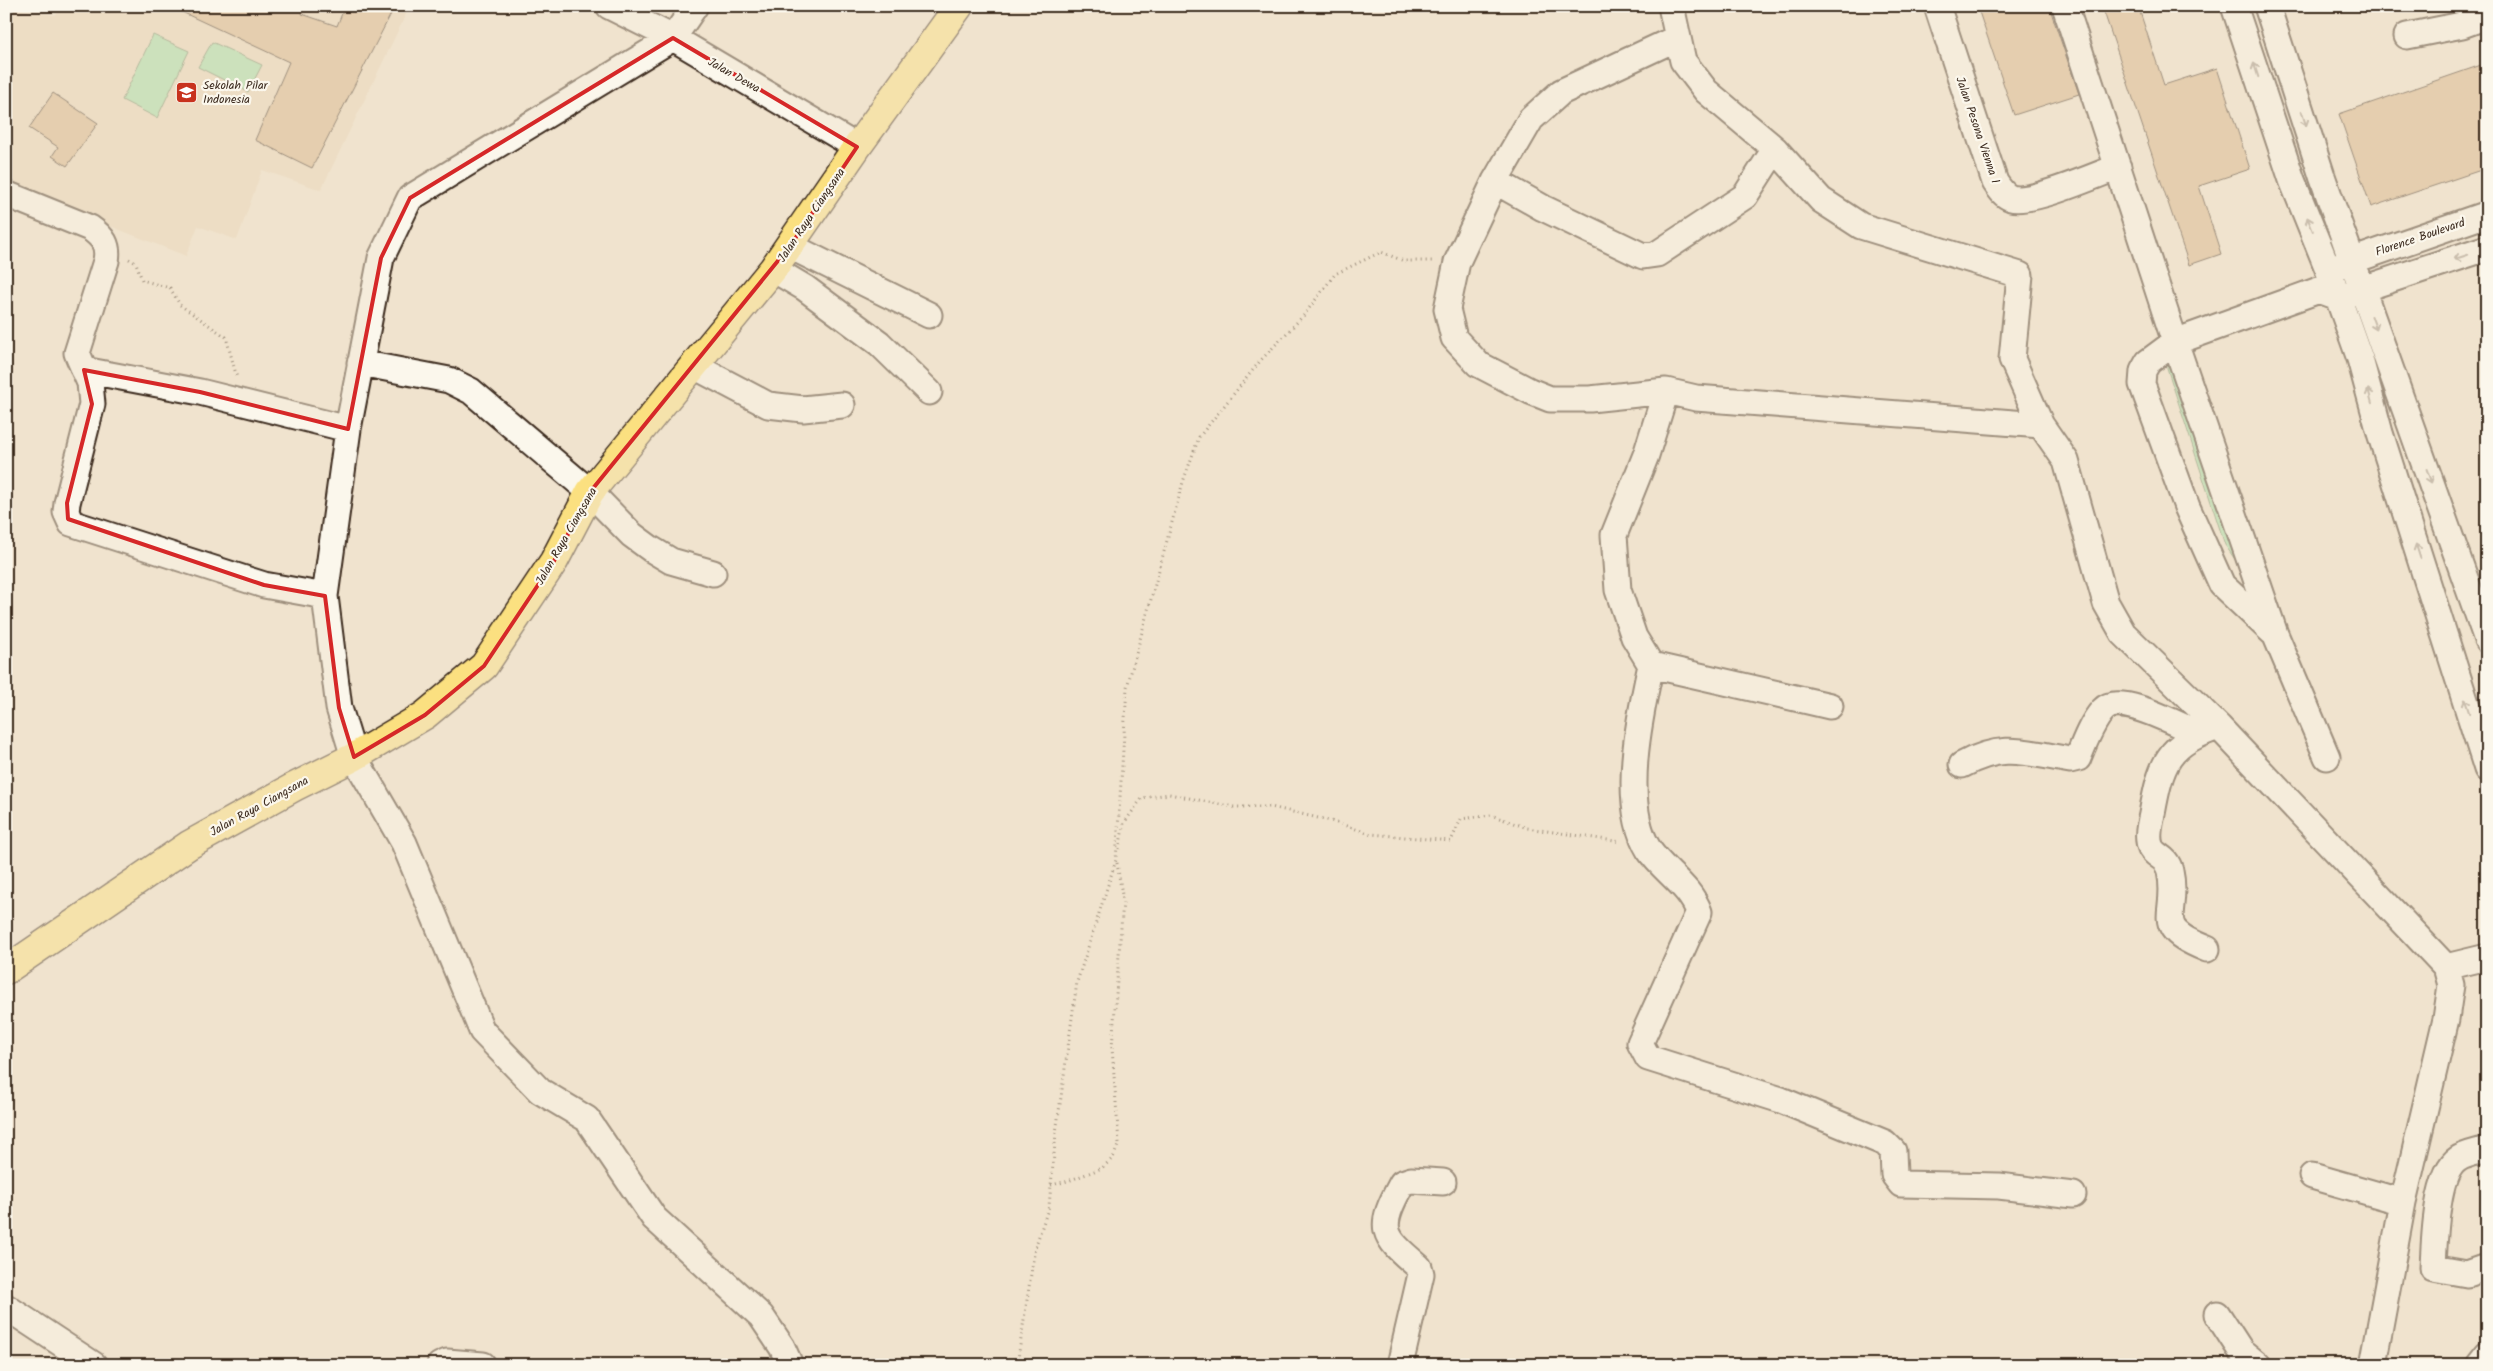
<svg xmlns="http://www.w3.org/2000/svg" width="2493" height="1371" font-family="Kalam,sans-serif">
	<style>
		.built { fill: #e8d5b9 }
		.green { fill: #a1dea6; stroke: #6e8462 }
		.building { fill: #d7b489; stroke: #3b2a1e }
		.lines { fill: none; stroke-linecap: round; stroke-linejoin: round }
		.minor-casing { stroke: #3b2a1e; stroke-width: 29 }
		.major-casing { stroke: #3b2a1e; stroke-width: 31 }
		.path { stroke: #3b2a1e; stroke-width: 3; stroke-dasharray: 1 4; stroke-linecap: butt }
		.minor { stroke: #fbf7ec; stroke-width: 25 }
		.major { stroke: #fbe080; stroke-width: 28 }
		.oneway { stroke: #9b9085 }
		.marked { fill: none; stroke: #d62828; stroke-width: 4; stroke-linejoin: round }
		.labels { text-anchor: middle; stroke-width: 4.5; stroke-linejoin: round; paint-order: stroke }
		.street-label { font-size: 12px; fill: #3b2a1e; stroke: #fbf7ec }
		.poi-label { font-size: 12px; fill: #3b2a1e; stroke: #fbf7ec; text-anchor: start }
	</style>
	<rect width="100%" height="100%" fill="#f0e3ce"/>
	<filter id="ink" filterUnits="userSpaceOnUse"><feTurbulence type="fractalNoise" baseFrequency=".02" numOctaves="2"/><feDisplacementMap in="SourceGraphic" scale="10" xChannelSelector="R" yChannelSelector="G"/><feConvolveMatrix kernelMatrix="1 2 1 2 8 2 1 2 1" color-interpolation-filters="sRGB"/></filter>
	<g filter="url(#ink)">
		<path class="built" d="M65,6H410L321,190L262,170L237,240L198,226L186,256L6,185V7L55,15Z"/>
		<path class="green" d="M153,35L189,51L157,118L122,100Z
			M212,42L262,65L248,92L198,67Z
			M2171,353L2252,584L2225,545L2167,368Z"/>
		<path class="building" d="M169,6H304L302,14L337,26L345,6H395L312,168L255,140L289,62Z
			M1977,6H2049L2079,94L2014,115Z
			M2102,6H2138L2164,85L2217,68L2250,169L2199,186L2221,254L2189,265Z
			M2487,63V168L2371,207L2339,114Z
			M53,93L98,123L67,166L52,156L58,147L29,128Z"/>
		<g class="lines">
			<defs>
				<path id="minor" d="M609,6L673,38L857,147
					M695,6L673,38L410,198L381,258L348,429L325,596L339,708L354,757L404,843L482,1031L540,1091L587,1119L654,1218L761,1316L782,1347L790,1365
					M1671,6L1683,61L1706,91L1775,149L1821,200L1861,226L2020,275L2012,359L2041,425L2066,461L2106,603L2123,633L2219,727L2446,967L2451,985L2446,1019L2403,1202L2373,1365
					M1937,6L1995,182C1999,188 2003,195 2011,198C2031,204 2096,175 2118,167
					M2065,6L2175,342L2275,634L2327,757
					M2234,6L2292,180L2328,269L2360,359L2380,433L2487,769
					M2267,6L2322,176L2487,640
					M2407,36L2462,25L2487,16
					M1677,38L1561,92L1531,119L1495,181L1457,262L1447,309L1454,338L1478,364L1530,391L1550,399H1590L1666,391L1696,398L2041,425
					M1495,181L1543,208L1643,256L1657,254L1745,196L1775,149
					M6,194L90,228C103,237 109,245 106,261L77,353L90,383L92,404L67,503L66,512L71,523L264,585L325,596
					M790,246L929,315
					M2337,266L2487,214
					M773,269L805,288L879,343L929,392
					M360,363L449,380L471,391L590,492L632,535L651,549L671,561L713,573
					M694,366L768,405L803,409L842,405
					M84,370L200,392L348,429
					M1666,391L1646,455L1614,535L1618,590L1634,637L1651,665L1830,706
					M2272,632L2222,585L2187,507L2142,384L2143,371L2148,362L2175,342L2319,290L2338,297L2487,248
					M1651,665C1640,715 1620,804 1649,850C1664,872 1690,886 1699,912L1640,1043L1648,1058L1781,1100L1885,1143L1893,1151L1894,1175L1901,1184L1999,1186L2073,1195
					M1962,765C2004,742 2026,753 2070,760L2078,758C2084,743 2092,722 2103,710C2119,692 2178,725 2197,733
					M2207,949C2148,926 2180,915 2170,871C2166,856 2157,858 2151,848C2146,837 2150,824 2152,814C2161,764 2167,743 2219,727
					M2446,967L2487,957
					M2487,1149C2478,1152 2465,1154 2458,1159C2436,1173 2434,1243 2433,1268L2467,1274L2487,1267
					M2312,1176L2403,1202
					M6,1307L94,1365
					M2217,1314L2241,1351L2258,1365
					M440,1365L447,1362L483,1365
					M1400,1365L1421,1274L1419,1267C1381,1235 1377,1229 1402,1183L1411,1180L1443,1182
					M2479,1365L2487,1355"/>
				<path id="major" d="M6,970L189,845L294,787L354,757L425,715L484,666L554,561L590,492L773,269L857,147L959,6"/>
			</defs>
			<use href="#minor" class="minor-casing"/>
			<use href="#major" class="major-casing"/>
			<path class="path" d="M129,259L136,263L142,280L170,288L180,305L226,337L237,378
				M1119,849L1124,823L1142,798L1169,794L1234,807H1271L1331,821L1371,834L1451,841L1461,819L1491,815L1527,828L1621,842
				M1051,1185L1068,1181L1102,1168L1113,1158L1119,1143L1112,1048L1123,901L1117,863
				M1017,1365L1035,1248L1049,1206L1056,1133L1077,982L1116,860L1127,687L1183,482L1199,437L1261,360L1304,315L1335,274L1381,252L1404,261H1435"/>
			<use href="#minor" class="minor"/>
			<use href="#major" class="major"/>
		</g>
		<defs><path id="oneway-shaft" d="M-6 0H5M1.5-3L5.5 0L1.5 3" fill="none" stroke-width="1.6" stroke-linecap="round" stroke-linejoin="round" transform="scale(1.25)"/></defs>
		<g class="oneway">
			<use href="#oneway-shaft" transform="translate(2256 70) rotate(-108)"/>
			<use href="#oneway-shaft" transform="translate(2304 119) rotate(72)"/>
			<use href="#oneway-shaft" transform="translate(2310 224) rotate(-112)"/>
			<use href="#oneway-shaft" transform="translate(2461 257) rotate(162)"/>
			<use href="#oneway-shaft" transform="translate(2374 323) rotate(70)"/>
			<use href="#oneway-shaft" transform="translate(2370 396) rotate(-105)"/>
			<use href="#oneway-shaft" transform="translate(2429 476) rotate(71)"/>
			<use href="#oneway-shaft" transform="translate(2418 551) rotate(-108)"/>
			<use href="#oneway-shaft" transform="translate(2467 706) rotate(-108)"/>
		</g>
	</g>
	<path d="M0 0H2493V1371H0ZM673,38L857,147L790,246L590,492L554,561L484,666L425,715L354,757L339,708L325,596L264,585L68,519L67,503L92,404L84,370L200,392L348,429L381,258L410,198Z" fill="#f0e3ce" fill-opacity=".55" fill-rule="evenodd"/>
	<path class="marked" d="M673,38L857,147L790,246L590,492L554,561L484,666L425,715L354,757L339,708L325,596L264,585L68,519L67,503L92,404L84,370L200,392L348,429L381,258L410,198Z"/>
	<defs>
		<symbol id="school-square" viewBox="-11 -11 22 22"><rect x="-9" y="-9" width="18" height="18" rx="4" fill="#c8321e" stroke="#fbf7ec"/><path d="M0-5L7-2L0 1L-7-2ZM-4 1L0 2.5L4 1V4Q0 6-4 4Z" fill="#fff"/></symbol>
	</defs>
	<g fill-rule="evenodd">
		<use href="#school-square" x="174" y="80" width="25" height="25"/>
	</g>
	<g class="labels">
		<g class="street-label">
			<text transform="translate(734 75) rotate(30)" y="4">Jalan Dewa</text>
			<text transform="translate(1978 130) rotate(71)" y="4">Jalan Pesona Vienna 1</text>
			<text transform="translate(811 215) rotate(-56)" y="4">Jalan Raya Ciangsana</text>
			<text transform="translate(2420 237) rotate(-19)" y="4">Florence Boulevard</text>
			<text transform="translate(566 536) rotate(-60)" y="4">Jalan Raya Ciangsana</text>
			<text transform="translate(259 806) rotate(-29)" y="4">Jalan Raya Ciangsana</text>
		</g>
		<g class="poi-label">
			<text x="203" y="89">Sekolah Pilar<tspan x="203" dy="14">Indonesia</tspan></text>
		</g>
	</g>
	<rect width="2493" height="1371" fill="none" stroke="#fbf7ec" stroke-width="25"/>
	<rect x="12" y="12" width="2468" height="1346" fill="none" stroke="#3b2a1e" stroke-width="2" filter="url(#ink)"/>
</svg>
